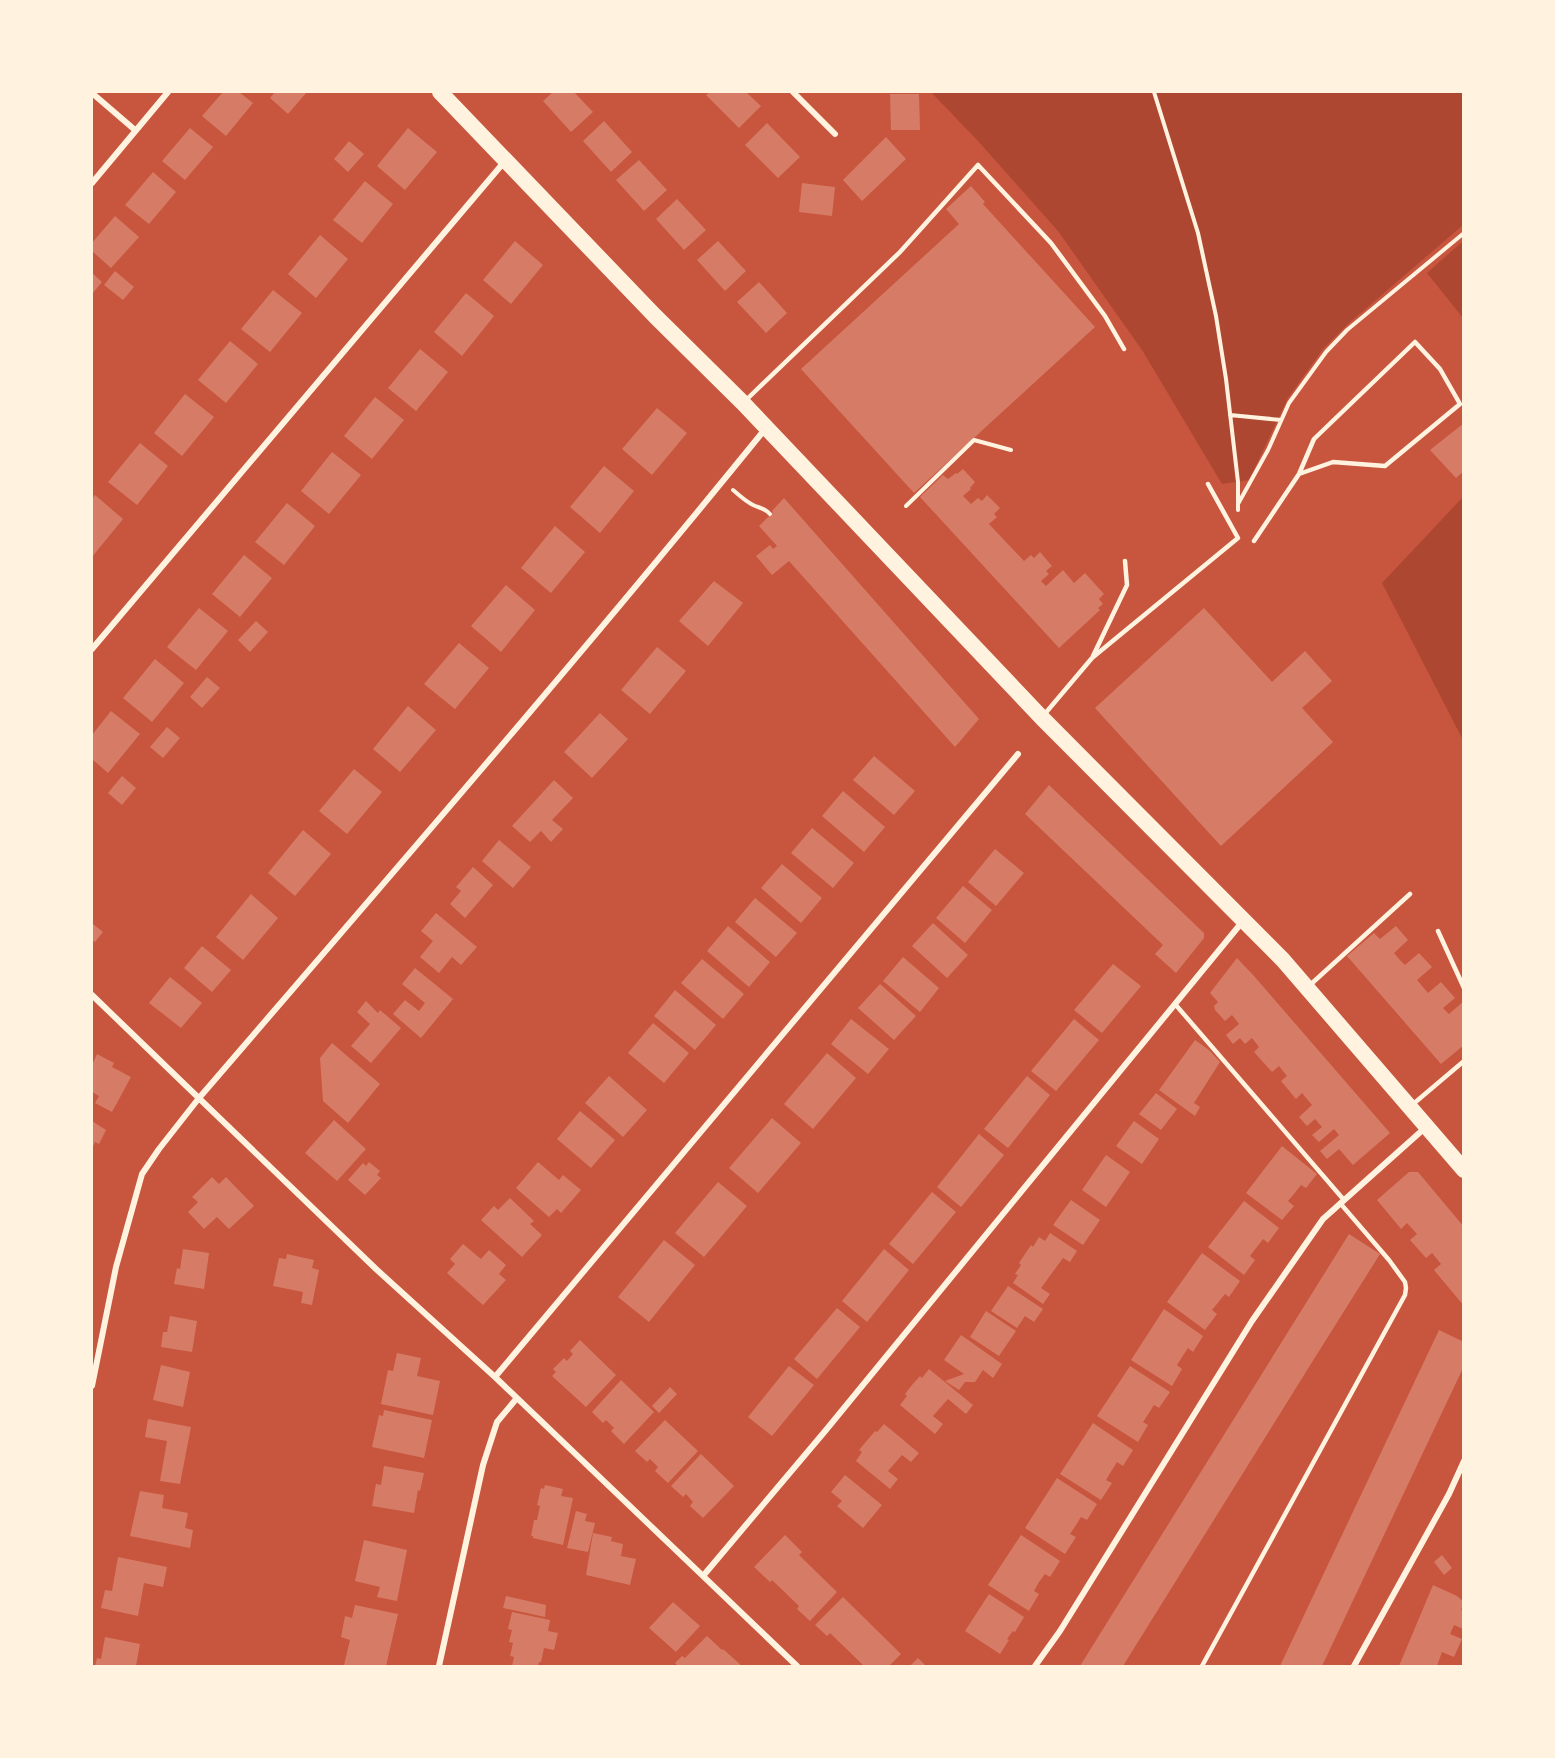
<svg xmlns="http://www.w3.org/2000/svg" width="1555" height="1758" font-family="Overpass,sans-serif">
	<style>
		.green { fill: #ae4732 }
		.building { fill: #d67c66 }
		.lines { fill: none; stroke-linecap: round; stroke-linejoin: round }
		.path { stroke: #fff3e0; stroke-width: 4 }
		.service { stroke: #fff3e0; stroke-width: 4.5 }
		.minor { stroke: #fff3e0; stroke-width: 6 }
		.trunk { stroke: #fff3e0; stroke-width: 16 }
	</style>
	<rect width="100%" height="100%" fill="#c8553d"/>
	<path class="green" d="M931,92H1463V225L1348,324L1323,349L1288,398L1249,480L1222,484L1142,350L1058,231L978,141Z
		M1463,241V318L1427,273Z
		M1463,497V740L1382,583Z"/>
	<path class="building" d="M223,92H239L253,103L226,136L202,116Z
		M275,92H307L288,114L270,98Z
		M553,92H574L593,112L571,132L543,101Z
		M710,92H746L761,106L739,128L706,95Z
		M890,94H919L920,130H891Z
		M604,121L632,152L611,172L583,141Z
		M767,123L800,157L778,178L745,145Z
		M190,128L213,147L185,180L162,161Z
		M408,128L437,152L405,190L377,166Z
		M886,137L906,159L862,201L843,180Z
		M349,141L364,154L348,172L334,159Z
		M639,160L667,190L644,211L616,180Z
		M153,172L176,192L149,224L125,205Z
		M365,181L393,204L362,243L333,220Z
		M802,183L835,187L832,216L799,212Z
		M971,186L985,202L983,204L1095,327L914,493L801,369L959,224L946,209Z
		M677,199L706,230L684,250L656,219Z
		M115,216L139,237L111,268L92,251V243Z
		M320,235L348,259L316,298L288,274Z
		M515,241L543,265L511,304L483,280Z
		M718,241L746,271L725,291L697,260Z
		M115,271L134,287L123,300L104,285Z
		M92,273L102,282L92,294Z
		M759,282L787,313L766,333L737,302Z
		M273,290L302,313L270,352L241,329Z
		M466,293L494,316L462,356L434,332Z
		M230,341L258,364L226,403L198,380Z
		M420,349L448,372L416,411L388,388Z
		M185,394L214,417L182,456L154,433Z
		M375,397L404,420L372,459L344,436Z
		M657,408L687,433L652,475L622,449Z
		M1464,423V471L1456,478L1430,450Z
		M140,443L168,466L137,505L108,482Z
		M332,452L361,475L329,514L301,491Z
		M604,466L634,491L600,533L570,507Z
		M963,469L975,482L970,488L971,489L963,496L971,504L978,498L982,501L987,495L1000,508L994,514L997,517L989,524L1024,561L1031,555L1034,558L1040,552L1052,566L1046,571L1049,574L1041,581L1046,586L1063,570L1074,583L1085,573L1104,594L1099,599L1103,604L1098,608L1100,610L1059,648L920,497L943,475L948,479L956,473L957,474Z
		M95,495L123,519L92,557V499Z
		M784,498L979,719L955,747L789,561L772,575L756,556L770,545L773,549L777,546L759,526L773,512L772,511Z
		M287,503L315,526L284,565L255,542Z
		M555,526L585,552L551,593L521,568Z
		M244,555L272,578L240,617L212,594Z
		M714,581L743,603L708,646L679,621Z
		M506,585L535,610L501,652L471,626Z
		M199,608L228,631L196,670L167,647Z
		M1204,608L1272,682L1305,651L1332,681L1302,708L1333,742L1221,846L1095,708Z
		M256,621L268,632L250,652L238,640Z
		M459,643L489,668L455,709L424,684Z
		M657,647L686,671L650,714L621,690Z
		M155,659L184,683L152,722L123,698Z
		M207,677L220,688L202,708L190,697Z
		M408,706L436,730L400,772L373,749Z
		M111,711L140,734L108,773L92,759V735Z
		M600,713L628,739L592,778L564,752Z
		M167,727L180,738L163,758L150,747Z
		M874,756L915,791L894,815L853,780Z
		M354,769L382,792L347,834L319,811Z
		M122,776L136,788L122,805L108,793Z
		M554,780L573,798L552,820L563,829L551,842L541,831L530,842L512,826Z
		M1049,785L1204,933V938L1176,973L1155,954L1163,945L1025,814Z
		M843,791L885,827L864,852L822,816Z
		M812,828L854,863L833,888L791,853Z
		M303,830L331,854L295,896L268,873Z
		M499,840L531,867L513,888L482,861Z
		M995,849L1024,873L996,906L968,882Z
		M782,864L822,898L801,923L761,888Z
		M473,867L493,885L465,918L450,904L461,891L456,887Z
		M963,886L992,910L965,943L936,918Z
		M251,894L278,918L243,960L216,937Z
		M755,898L797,933L776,957L735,922Z
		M436,913L477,947L461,965L452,957L439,973L420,957L433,941L421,931Z
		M933,923L968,955L947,978L912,946Z
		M93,924L103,932L95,942L92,940V926Z
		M728,926L770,962L749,987L707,951Z
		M1396,926L1408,940L1394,953L1399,959L1405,965L1419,953L1432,967L1417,980L1423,987L1428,993L1441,982L1455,998L1443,1008L1449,1014L1464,1001V1045L1441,1064L1347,956L1374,933L1380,939Z
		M202,946L231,970L212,992L184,968Z
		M903,957L939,988L920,1012L883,981Z
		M1237,958L1254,976L1390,1133L1353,1165L1339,1149L1327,1159L1320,1151L1339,1135L1334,1129L1319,1142L1312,1135L1322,1127L1315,1119L1307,1126L1299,1117L1312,1105L1302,1093L1296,1099L1281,1081L1287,1076L1279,1066L1272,1072L1254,1052L1259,1047L1252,1038L1245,1044L1240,1038L1233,1044L1226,1035L1239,1024L1232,1015L1225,1021L1215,1010L1214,1006L1218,1002L1210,993Z
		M702,959L744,994L723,1019L681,983Z
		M1113,964L1141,986L1102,1033L1074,1010Z
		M415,968L453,999L421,1038L393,1014L405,1000L419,1011L425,1003L402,984Z
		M170,977L202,1003L181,1028L149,1003Z
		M880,984L916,1016L894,1040L858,1008Z
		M675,990L716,1025L695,1050L654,1016Z
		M366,1001L378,1013L380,1010L401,1028L371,1063L351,1046L370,1024L357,1012Z
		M851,1019L889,1049L868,1074L831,1044Z
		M1074,1019L1099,1040L1056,1091L1031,1071Z
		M653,1023L689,1053L664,1083L628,1053Z
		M1195,1040L1209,1050L1220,1062L1194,1103L1200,1107L1195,1116L1159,1090Z
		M332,1043L380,1084L348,1123L323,1101L320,1058Z
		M827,1053L856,1078L813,1129L784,1104Z
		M97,1054L114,1063L112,1067L131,1077L112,1112L95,1103L99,1096L92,1092V1065Z
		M609,1076L647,1110L623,1137L585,1103Z
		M1027,1076L1050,1095L1008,1148L984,1129Z
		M1156,1093L1177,1109L1161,1130L1139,1114Z
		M580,1111L615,1140L591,1168L557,1139Z
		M772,1118L801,1143L758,1193L729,1168Z
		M334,1120L366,1149L337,1181L305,1153Z
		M92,1121L106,1130L99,1144L95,1142L92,1149Z
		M1134,1121L1159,1139L1142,1164L1116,1146Z
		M979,1134L1004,1155L961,1207L937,1187Z
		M1282,1146L1317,1174L1306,1188L1301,1185L1294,1194L1288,1201L1294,1206L1282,1220L1246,1193Z
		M1106,1155L1130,1172L1106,1207L1082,1190Z
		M369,1162L380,1171L377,1175L381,1178L365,1195L348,1180L363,1163L366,1166Z
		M538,1162L559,1180L563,1175L581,1190L561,1213L557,1209L549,1217L516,1188Z
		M1409,1172H1418L1464,1227V1306L1434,1270L1441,1264L1432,1253L1426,1258L1410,1240L1417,1234L1407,1223L1401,1229L1377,1200Z
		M212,1177L219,1184L226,1177L254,1206L229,1229L217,1217L204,1229L188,1212L198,1202L192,1197Z
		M718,1182L747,1206L704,1257L675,1233Z
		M932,1192L956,1212L913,1264L889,1244Z
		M510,1198L534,1221L530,1224L542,1235L522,1257L481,1220L494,1206L498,1210Z
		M1071,1200L1100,1220L1083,1245L1053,1225Z
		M1244,1201L1279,1228L1268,1243L1263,1239L1250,1256L1255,1260L1244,1275L1208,1247Z
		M1050,1233L1077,1251L1070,1262L1063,1258L1041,1288L1050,1294L1043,1304L1013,1283L1018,1275L1015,1274L1021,1265L1019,1263L1031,1245L1033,1247L1039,1237L1045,1241Z
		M1349,1234L1380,1254L1309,1367L1123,1666H1080Z
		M664,1240L695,1265L649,1322L618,1297Z
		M463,1244L481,1259L489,1250L506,1265L499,1274L506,1280L483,1305L447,1273L455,1264L450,1259Z
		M183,1249L209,1253L204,1289L174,1284L177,1268L180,1269Z
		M884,1249L909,1270L867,1322L842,1301Z
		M1202,1253L1240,1281L1229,1297L1225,1294L1212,1310L1217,1314L1205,1330L1167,1302Z
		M287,1254L314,1260L312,1268L319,1270L312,1305L301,1303L303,1292L273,1286L279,1258L286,1259Z
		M1008,1286L1043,1309L1034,1322L1025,1316L1017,1328L991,1311Z
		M837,1308L860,1327L817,1379L794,1359Z
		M1164,1309L1203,1336L1193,1352L1188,1348L1182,1357L1177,1365L1182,1369L1172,1386L1131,1360Z
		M986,1311L1016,1331L999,1356L970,1337Z
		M170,1316L197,1321L192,1352L161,1347L163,1332H167Z
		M1439,1330L1464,1342V1366L1322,1666H1280Z
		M961,1335L1002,1364L993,1378L983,1370L975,1382H965L959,1390L945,1381L964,1374L944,1360Z
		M580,1340L616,1375L586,1407L552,1376L556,1372L553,1369L564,1358L567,1361L573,1354L570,1351Z
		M397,1353L421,1358L417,1376L440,1381L433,1415L381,1404L388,1370L393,1371Z
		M161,1365L190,1372L183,1407L153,1400Z
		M789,1366L814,1385L772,1436L748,1417Z
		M1130,1366L1170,1392L1159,1408L1154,1405L1149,1413L1143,1422L1148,1425L1138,1442L1097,1416Z
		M929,1369L973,1405L966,1414L948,1399L933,1416L943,1424L935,1434L900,1405L907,1396L905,1394L912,1385L920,1376L922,1378Z
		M621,1380L654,1412L624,1444L611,1431L614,1428L606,1420L603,1423L592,1412Z
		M670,1387L677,1394L659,1413L652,1406Z
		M384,1410L432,1420L424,1458L372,1447L379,1415L383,1416Z
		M148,1419L191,1427L180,1484L160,1481L167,1441L145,1437Z
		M665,1420L698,1451L668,1483L655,1471L658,1467L650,1459L647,1462L635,1451Z
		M1093,1423L1133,1450L1123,1466L1117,1462L1112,1470L1106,1480L1112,1483L1101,1500L1060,1474Z
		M884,1424L919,1453L911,1462L902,1455L888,1471L898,1479L890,1489L856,1461L862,1452L859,1450L875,1431L877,1432Z
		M701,1454L734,1486L703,1518L690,1506L693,1502L686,1494L683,1497L671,1486Z
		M384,1466L424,1473L420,1491L418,1490L414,1513L372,1506L376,1484L381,1485Z
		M845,1475L882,1505L863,1528L837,1506L842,1501L831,1492Z
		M1057,1478L1097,1504L1087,1520L1081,1517L1076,1525L1070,1534L1076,1537L1065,1554L1025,1528Z
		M545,1485L563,1489L561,1496L573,1498L563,1545L533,1538V1536H531L534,1520H537L540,1506L537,1505L541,1488L544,1489Z
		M140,1491L164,1495L162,1508L188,1513L185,1528L193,1530L190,1548L130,1536Z
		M576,1511L587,1514L585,1521L595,1523L588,1552L567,1548Z
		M593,1533L612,1537L611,1541L623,1544L621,1556L636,1559L630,1585L586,1575Z
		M785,1535L802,1552L799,1555L837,1592L810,1621L797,1609L799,1606L772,1580L770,1582L754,1567Z
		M1021,1535L1060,1561L1050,1577L1045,1574L1039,1582L1034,1591L1039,1594L1029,1611L988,1585Z
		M364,1540L407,1550L397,1601L377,1597L380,1587L355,1581Z
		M1442,1555L1452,1568L1444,1575L1434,1562Z
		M118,1557L167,1567L163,1587L144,1583L138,1616L101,1608L105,1590L112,1591Z
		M1433,1585L1457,1596L1464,1602L1461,1610L1464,1611V1627L1463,1629L1454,1625L1450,1634L1462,1639L1454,1657L1442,1652L1437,1666H1399Z
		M989,1594L1024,1617L1015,1632L1013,1631L1007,1639L1009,1640L1000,1654L965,1631Z
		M506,1596L546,1605L545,1617L503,1608Z
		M843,1597L901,1654L889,1666H864L830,1633L827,1636L815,1625Z
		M673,1602L700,1626L676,1652L649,1628Z
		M355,1605L398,1614L386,1666H351L344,1665L350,1640L341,1637L345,1616L352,1618Z
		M512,1612L550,1620L548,1631L558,1633L554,1650L544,1648L541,1662H539L538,1666H512L514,1657L510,1656L513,1643L509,1642L512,1630L508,1629Z
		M707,1636L722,1650L723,1649L742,1666H678L675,1663L682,1656L685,1658Z
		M105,1637L140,1644L136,1666H95L97,1658L101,1659Z
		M918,1658L926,1666H910Z"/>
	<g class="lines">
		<path class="path" d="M1154,92L1198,233L1216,316L1226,379L1238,482V510
			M1230,415L1281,420
			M733,490C739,495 745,501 753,505C759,508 765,508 770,514
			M1238,504L1268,450L1289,403L1326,352L1347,330L1464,233
			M906,506L974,440L1011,450"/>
		<path class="service" d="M745,401L900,252L978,165L1051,243L1105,316L1124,349
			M1254,541L1299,474L1314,439L1415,342L1440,369L1460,404L1385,466L1333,462L1299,474
			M1093,656L1127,585L1125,561
			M1043,716L1092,658L1238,538L1208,484
			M1438,931L1464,988
			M1310,985L1410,894
			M1175,1004L1344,1200
			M1412,1105L1464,1061
			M1202,1666L1405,1295L1406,1288L1405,1282L1389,1260L1340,1203"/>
		<path class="minor" d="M793,92L835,134
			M92,93L135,130
			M92,183L168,92
			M92,649L505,161
			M92,995L376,1269L495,1377L797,1666
			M495,1377L1018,754
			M92,1386L116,1267L142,1174L159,1149L199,1098C390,876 582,655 766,428
			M703,1576L826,1430L1243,921
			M439,1666L483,1465L497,1422L517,1398
			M1035,1666L1060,1631L1252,1321L1323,1219L1426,1127
			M1354,1666L1449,1494L1464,1461"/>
		<path class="trunk" d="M440,92L655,316L743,403L1042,718L1283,960L1464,1170"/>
	</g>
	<rect width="1555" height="1758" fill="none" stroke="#fff3e0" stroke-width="186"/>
</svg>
